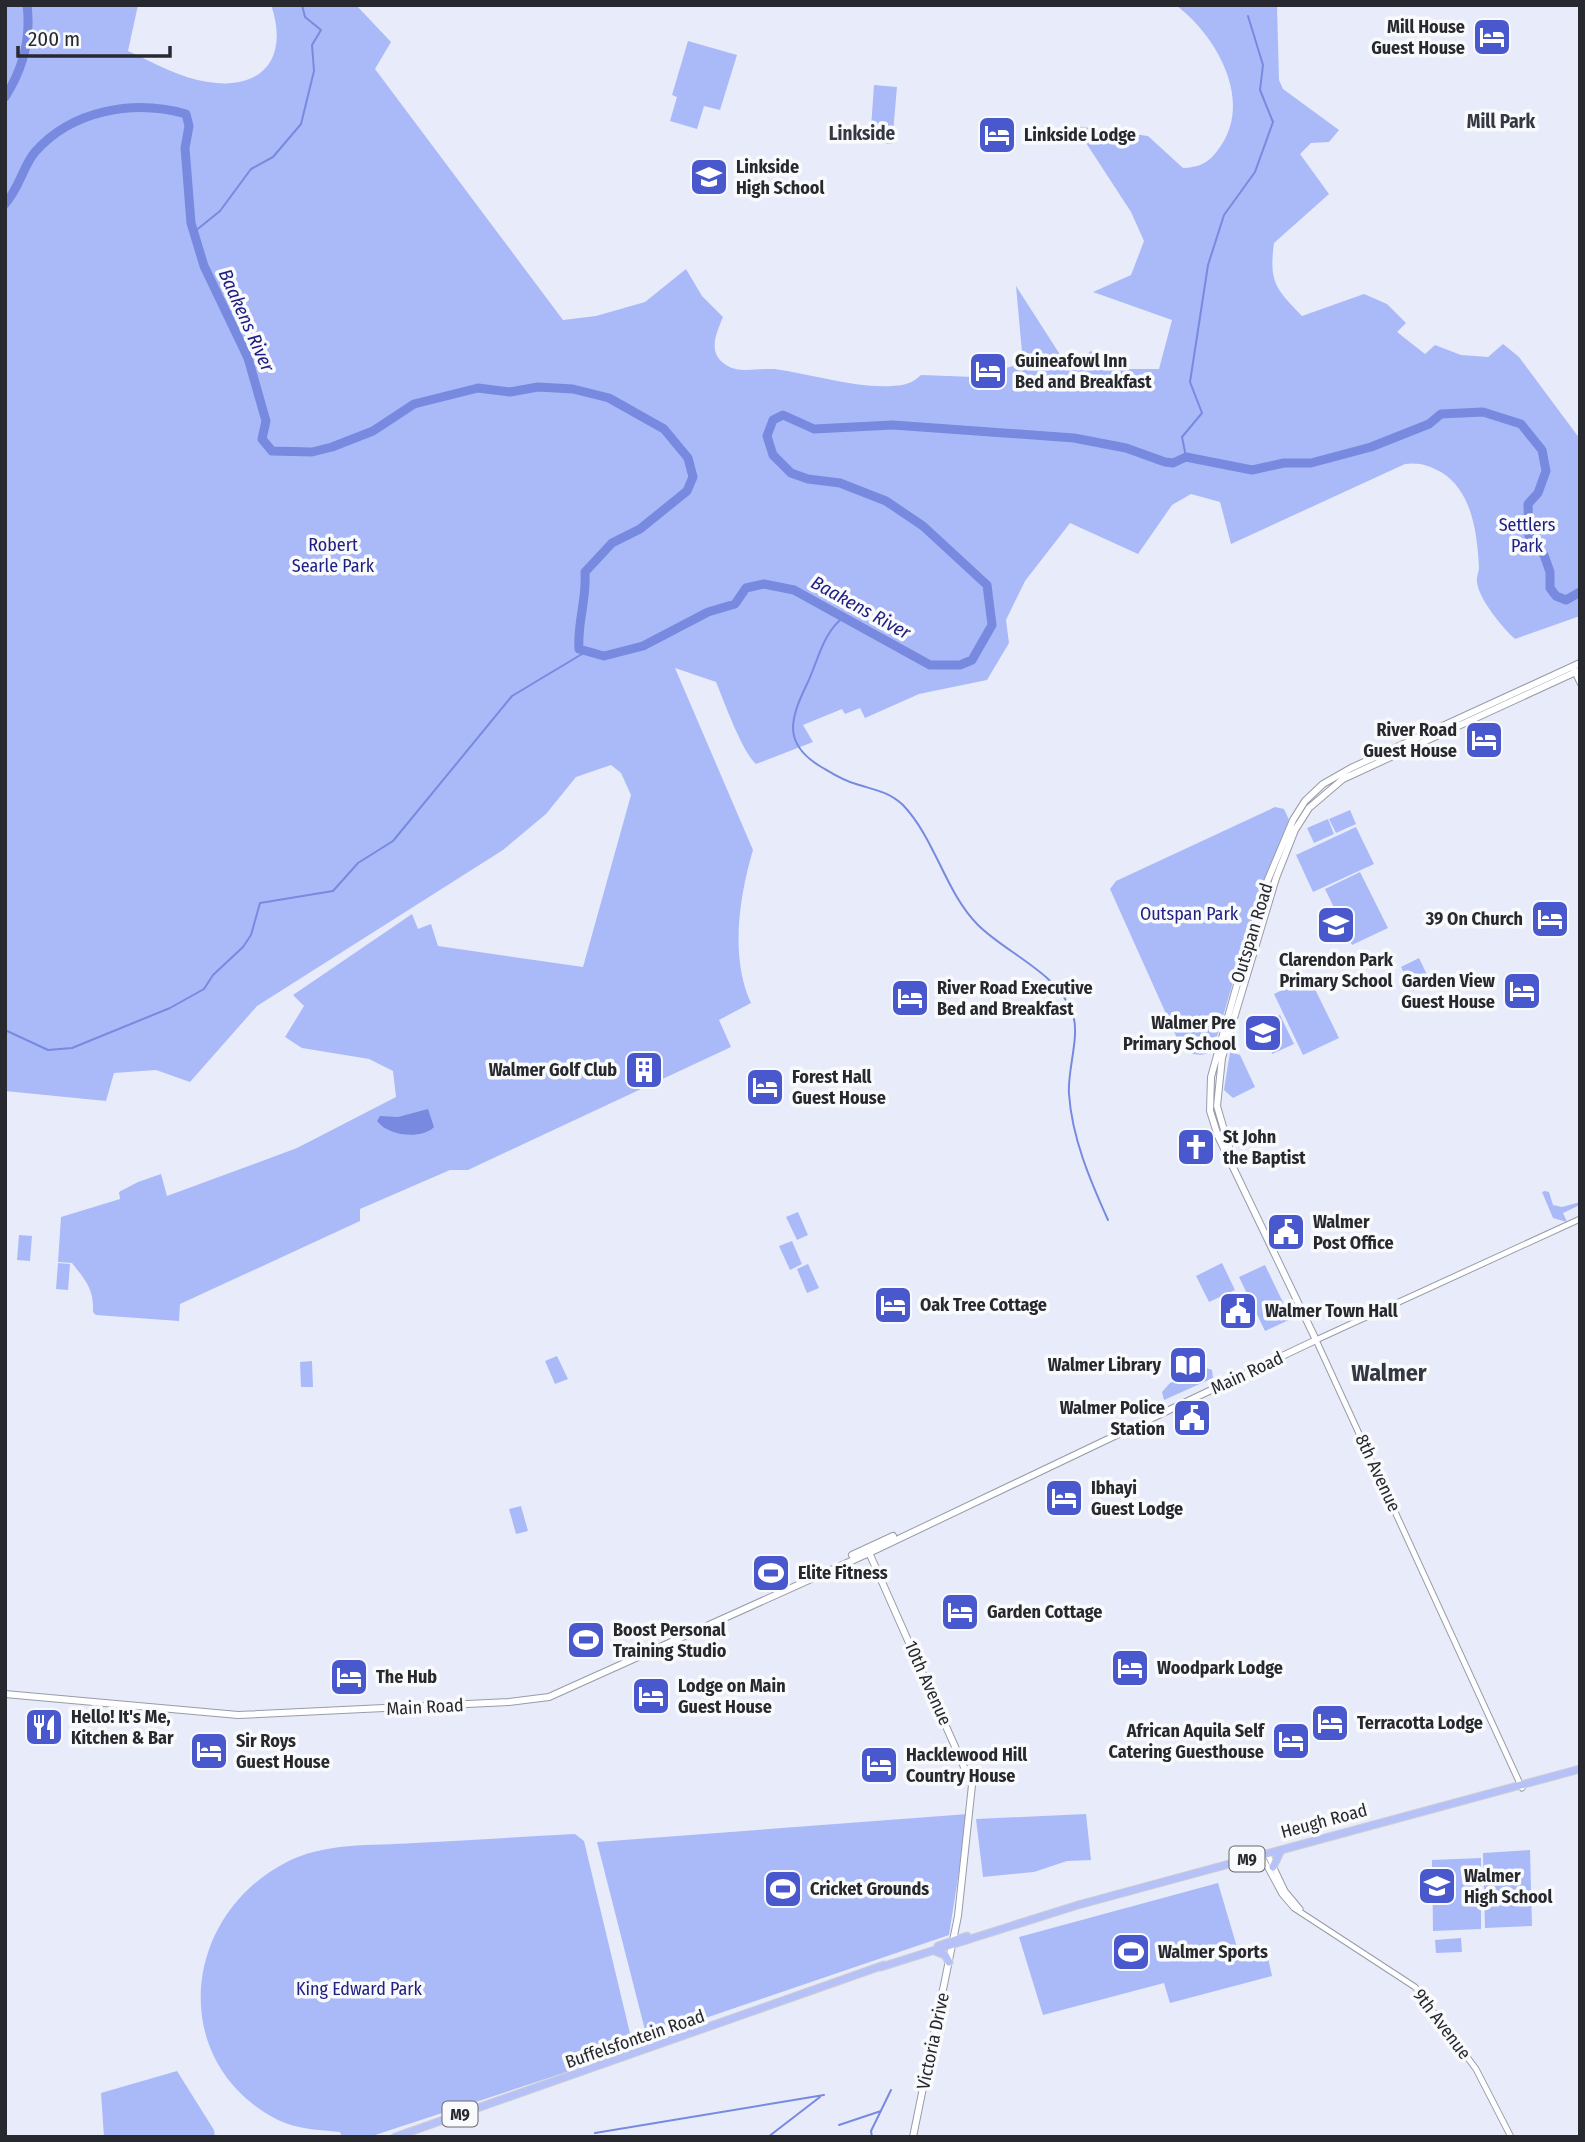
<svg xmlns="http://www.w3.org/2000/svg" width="1585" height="2142" font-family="'Fira Sans Condensed',sans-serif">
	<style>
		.green { fill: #aabaf9 }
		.water { fill: #788adf }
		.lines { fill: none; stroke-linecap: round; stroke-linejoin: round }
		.stream { stroke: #788adf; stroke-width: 2 }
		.river { stroke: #788adf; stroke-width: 9 }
		.tertiary-casing { stroke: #989ca9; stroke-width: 7 }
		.secondary-casing { stroke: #989ca9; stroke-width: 8 }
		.primary-casing { stroke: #d0d0d1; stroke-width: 9 }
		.tertiary { stroke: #fff; stroke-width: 5 }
		.secondary { stroke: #fff; stroke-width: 6 }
		.primary { stroke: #b6c1f7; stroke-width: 7 }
		.labels { text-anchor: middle; stroke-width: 7; stroke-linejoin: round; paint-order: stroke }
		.shield { fill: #f9fafc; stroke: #67686c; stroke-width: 2 }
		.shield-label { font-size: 16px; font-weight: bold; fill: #28292e }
		.poi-label { font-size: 18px; font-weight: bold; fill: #28292e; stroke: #f9fafc; text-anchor: start }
		.park-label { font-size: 18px; fill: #202182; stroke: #f9fafc }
		.street-label { font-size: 18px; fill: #28292e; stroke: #f9fafc }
		.neighbourhood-label { font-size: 19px; font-weight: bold; fill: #353843; stroke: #f9fafc }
		.water-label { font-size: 19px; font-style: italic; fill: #1f1e80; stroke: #f9fafc }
		.district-label { font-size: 24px; font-weight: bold; fill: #353843; stroke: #f9fafc }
	</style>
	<rect width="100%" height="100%" fill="#e8ecfa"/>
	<path class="green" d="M5,5H138L128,51C154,63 180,78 208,82C264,91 289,56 271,5H356L391,42L375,69L563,320L596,316L645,302L686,269L702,296L723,317C716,334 707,353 726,365C739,374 759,368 774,369C812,374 853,388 892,386C905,385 911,384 921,375L975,377L1023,363L1016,286L1068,367L1091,351L1126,369H1159L1172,320L1093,292L1131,275L1144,241L1131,212L1075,126L1148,136L1183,168C1203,167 1211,161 1222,144C1252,97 1215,35 1176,5H1277L1279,80L1283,89L1339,130L1329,142L1311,143L1300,154L1329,194L1274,243C1269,282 1275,288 1302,316L1364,294L1387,304L1406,323L1397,332L1425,354L1435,345L1461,355L1488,357L1503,344L1519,357L1580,439V616L1515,639C1503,628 1479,600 1477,582C1476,577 1479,572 1479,567C1477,532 1472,491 1441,472C1429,465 1418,462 1405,464L1231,544L1220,502L1191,494L1172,505L1138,554L1070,523L1025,581L1006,620L1009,643L987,680L919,694L865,718L860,708L845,714L842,709L803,725L813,742L756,764C742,752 724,701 716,682L675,668L753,850C739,897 730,958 751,1003L719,1020L731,1047L468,1170H450L360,1209V1221L180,1304L179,1321L96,1315L93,1312C94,1289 86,1281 72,1263L58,1262L61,1217L120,1199L119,1192L138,1182L161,1174L167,1196L297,1148L396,1097L393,1071L369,1059L302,1048L285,1037L304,1006L293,995L412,914L418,929L431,924L438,946L583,967L631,795L621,773L611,765L576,777L546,814L503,850L257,1006L190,1082L156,1070L114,1073L106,1101L5,1091Z
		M688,41L737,55L720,110L704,106L697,129L670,121L677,97L672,95Z
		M874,85L897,87L892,144L870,142Z
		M1275,807L1284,809L1289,820L1258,898L1213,1050C1205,1058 1189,1055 1181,1047L1110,889L1116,881Z
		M1350,810L1356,824L1336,833L1329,819Z
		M1328,819L1334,834L1314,843L1307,828Z
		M1356,827L1374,864L1313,892L1296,855Z
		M1360,872L1388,928L1352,945L1325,889Z
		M1419,958L1431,983L1413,991L1401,967Z
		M1309,977L1339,1038L1303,1055L1274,994Z
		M1280,1015L1294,1044L1272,1054L1274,1044L1269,1035L1276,1031L1271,1020Z
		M1230,1052L1240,1055L1255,1087L1233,1098L1224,1090Z
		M1545,1191L1549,1192L1553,1205L1562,1207L1580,1202V1205L1563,1213L1567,1222L1553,1218L1542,1192Z
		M798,1212L808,1235L797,1240L786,1217Z
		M19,1235L32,1236L30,1261L17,1260Z
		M792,1241L802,1264L790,1270L779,1246Z
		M58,1263L70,1264L68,1290L56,1289Z
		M1222,1263L1235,1290L1209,1302L1196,1276Z
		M808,1264L819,1288L807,1293L797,1269Z
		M1265,1265L1291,1319L1265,1331L1239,1277Z
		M557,1356L568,1379L555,1384L545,1361Z
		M312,1361L313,1387H301L300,1362Z
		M1206,1368L1212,1370L1213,1378L1164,1400L1162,1392L1170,1383Z
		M521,1506L528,1531L516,1534L509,1509Z
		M968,1814L949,1935L647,2038L597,1842Z
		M1086,1814L1091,1860L1067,1861L1034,1872L983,1877L976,1819Z
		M575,1834L584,1841L634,2050L369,2137H342L340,2132C319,2130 297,2129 278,2120C167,2063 181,1917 285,1863C324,1842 371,1846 415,1843C468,1840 521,1837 575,1834Z
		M1530,1850L1532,1926L1485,1928L1483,1853Z
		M1481,1858V1929L1433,1931L1432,1860Z
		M1218,1883L1239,1954L1266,1949L1272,1976L1170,2003L1164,1983L1043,2015L1019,1937Z
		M1461,1938L1462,1952L1436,1953L1435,1940Z
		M177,2071L214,2130L215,2137H104L101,2093Z"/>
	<path class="water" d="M428,1109L434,1127C421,1140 388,1136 377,1121L380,1116L398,1117Z"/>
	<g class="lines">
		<path class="stream" d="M194,232L220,211L251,169L273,157L301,124L314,71L312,45L321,30L305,17L302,5
			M1186,457L1182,437L1202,413L1190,382L1208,265L1224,215L1255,172L1273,122L1260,90L1263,65L1248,16
			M845,616C822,633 819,659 807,684C789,721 783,745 823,768C833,774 844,781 856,784C874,790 888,791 903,805C936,840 945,892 978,925C1007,954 1059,973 1073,1015C1080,1036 1067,1072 1069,1094C1072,1138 1090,1180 1108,1220
			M5,1030L48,1050L72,1048L170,1008L204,989L213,975L243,947L251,935L260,903L333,891L358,863L393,841L512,696L587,651
			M839,2125L881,2111
			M595,2133L824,2095
			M768,2137L820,2097
			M872,2137L871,2131L891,2090"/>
		<path class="river" d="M5,97C23,69 31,37 27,5
			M5,204C20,187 23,166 35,152C72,110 134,99 186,114L189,126L185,148L191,223L204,266L248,358L266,421L262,439L272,451L312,452L332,447L373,431L414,404L478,388L510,392L538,387L573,389L609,398L664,429L688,458L693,477L687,491L640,529L612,543L585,572C587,599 577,623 579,649L604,656L643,646L708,612L735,604L746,588L764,584L794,590L930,665H960L972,660L992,625L987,585L923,526L886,501L840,483L808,479L791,473L773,455L767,436L773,420L783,415L814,429L893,425L1074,438L1126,448L1165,462L1173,463L1186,457L1252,470L1284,463H1311L1371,447L1429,424L1441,414L1483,412L1521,424L1542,450L1546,471L1538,493L1528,504L1529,536L1544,555L1550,572V588L1556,596L1566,600L1580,592"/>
		<defs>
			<path id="tertiary" d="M1574,670L1580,683
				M1522,1788L1316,1340L1580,1219
				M1267,1853L1285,1891L1300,1909
				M1261,1855L1282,1894L1294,1908L1415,1987L1476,2069L1511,2137"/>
			<path id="secondary" d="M1231,1154L1217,1106L1222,1058L1276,878L1295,830L1309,808L1343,779L1580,670
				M867,1548L972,1785L958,1916L913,2137
				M852,1555L893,1536
				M5,1694L238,1715L509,1702L549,1697L869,1553L1316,1340L1218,1136L1210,1111L1211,1077L1264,889L1293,820L1305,801L1323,784L1351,768L1580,663"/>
			<path id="primary" d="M1273,1867L1281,1850
				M938,1946L967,1936
				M937,1952L945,1955L949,1962
				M881,1967L1078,1905L1580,1769
				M395,2137L884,1965"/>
		</defs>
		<use href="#tertiary" class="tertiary-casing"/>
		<use href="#secondary" class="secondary-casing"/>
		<use href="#primary" class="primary-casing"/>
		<use href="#tertiary" class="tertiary"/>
		<use href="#secondary" class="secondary"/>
		<use href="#primary" class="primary"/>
	</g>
	<defs>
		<symbol id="hotel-square" viewBox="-11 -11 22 22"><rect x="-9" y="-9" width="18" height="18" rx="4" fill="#4a58cd" stroke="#f9fafc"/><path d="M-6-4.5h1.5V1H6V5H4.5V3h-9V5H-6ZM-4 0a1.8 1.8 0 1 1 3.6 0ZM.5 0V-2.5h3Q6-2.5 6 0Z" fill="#fff"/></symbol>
		<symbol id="school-square" viewBox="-11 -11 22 22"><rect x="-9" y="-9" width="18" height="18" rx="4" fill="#4a58cd" stroke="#f9fafc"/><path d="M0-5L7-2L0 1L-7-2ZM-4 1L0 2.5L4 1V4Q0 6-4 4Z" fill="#fff"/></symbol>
		<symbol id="building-square" viewBox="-11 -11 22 22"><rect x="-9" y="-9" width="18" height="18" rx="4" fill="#4a58cd" stroke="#f9fafc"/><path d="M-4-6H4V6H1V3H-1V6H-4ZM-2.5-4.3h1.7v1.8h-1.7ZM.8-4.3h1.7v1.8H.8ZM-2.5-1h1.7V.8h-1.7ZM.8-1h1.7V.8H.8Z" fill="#fff"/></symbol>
		<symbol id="church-square" viewBox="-11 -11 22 22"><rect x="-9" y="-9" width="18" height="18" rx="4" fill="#4a58cd" stroke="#f9fafc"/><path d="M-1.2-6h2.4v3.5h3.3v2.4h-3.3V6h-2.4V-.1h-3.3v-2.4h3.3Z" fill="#fff"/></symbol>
		<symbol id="civic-square" viewBox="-11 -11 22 22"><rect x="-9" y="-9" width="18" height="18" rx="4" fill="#4a58cd" stroke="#f9fafc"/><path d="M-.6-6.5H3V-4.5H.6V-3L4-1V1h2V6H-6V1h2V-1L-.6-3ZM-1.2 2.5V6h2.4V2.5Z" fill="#fff"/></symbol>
		<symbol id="library-square" viewBox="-11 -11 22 22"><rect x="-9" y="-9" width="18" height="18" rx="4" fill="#4a58cd" stroke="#f9fafc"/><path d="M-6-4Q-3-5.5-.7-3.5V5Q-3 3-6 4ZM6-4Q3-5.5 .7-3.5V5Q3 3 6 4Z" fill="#fff"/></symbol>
		<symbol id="stadium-square" viewBox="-11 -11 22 22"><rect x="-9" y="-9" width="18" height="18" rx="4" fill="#4a58cd" stroke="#f9fafc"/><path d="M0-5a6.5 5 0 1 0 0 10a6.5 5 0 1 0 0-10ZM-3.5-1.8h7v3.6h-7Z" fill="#fff"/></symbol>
		<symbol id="restaurant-square" viewBox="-11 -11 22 22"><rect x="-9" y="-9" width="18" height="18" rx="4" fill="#4a58cd" stroke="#f9fafc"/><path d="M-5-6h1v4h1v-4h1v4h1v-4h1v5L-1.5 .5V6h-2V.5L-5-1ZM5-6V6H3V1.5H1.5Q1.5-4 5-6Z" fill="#fff"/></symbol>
	</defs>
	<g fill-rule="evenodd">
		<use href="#hotel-square" x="1470" y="15" width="44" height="44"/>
		<use href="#hotel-square" x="975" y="113" width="44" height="44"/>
		<use href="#school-square" x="687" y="155" width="44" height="44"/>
		<use href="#hotel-square" x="966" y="349" width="44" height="44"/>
		<use href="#hotel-square" x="1462" y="718" width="44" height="44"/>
		<use href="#hotel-square" x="1528" y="897" width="44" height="44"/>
		<use href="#school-square" x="1314" y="903" width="44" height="44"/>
		<use href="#hotel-square" x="1500" y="969" width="44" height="44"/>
		<use href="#hotel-square" x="888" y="976" width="44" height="44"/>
		<use href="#school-square" x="1241" y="1011" width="44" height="44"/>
		<use href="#building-square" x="622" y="1048" width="44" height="44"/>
		<use href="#hotel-square" x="743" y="1065" width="44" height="44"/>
		<use href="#church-square" x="1174" y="1125" width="44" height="44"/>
		<use href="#civic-square" x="1264" y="1210" width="44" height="44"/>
		<use href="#hotel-square" x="871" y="1283" width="44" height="44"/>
		<use href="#civic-square" x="1216" y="1289" width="44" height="44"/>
		<use href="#library-square" x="1166" y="1343" width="44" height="44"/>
		<use href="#civic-square" x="1170" y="1396" width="44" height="44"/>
		<use href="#hotel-square" x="1042" y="1476" width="44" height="44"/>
		<use href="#stadium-square" x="749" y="1551" width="44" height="44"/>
		<use href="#hotel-square" x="938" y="1590" width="44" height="44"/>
		<use href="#stadium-square" x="564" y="1618" width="44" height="44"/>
		<use href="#hotel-square" x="1108" y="1646" width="44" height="44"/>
		<use href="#hotel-square" x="327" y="1655" width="44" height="44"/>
		<use href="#hotel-square" x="629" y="1674" width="44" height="44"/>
		<use href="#hotel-square" x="1308" y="1701" width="44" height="44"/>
		<use href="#restaurant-square" x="22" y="1705" width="44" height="44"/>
		<use href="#hotel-square" x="1269" y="1719" width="44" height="44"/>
		<use href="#hotel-square" x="187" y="1729" width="44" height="44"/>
		<use href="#hotel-square" x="857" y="1743" width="44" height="44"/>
		<use href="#school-square" x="1415" y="1864" width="44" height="44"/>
		<use href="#stadium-square" x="761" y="1867" width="44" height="44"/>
		<use href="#stadium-square" x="1109" y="1930" width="44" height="44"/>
	</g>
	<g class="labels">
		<g class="shield">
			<rect x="1229.5" y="1846.5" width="35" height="25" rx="5"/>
			<rect x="442.5" y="2101.5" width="35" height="25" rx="5"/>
		</g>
		<g class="shield-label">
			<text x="1247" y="1865">M9</text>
			<text x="460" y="2120">M9</text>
		</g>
		<g class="poi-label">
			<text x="1465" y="33" text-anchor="end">Mill House<tspan x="1465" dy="21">Guest House</tspan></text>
			<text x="1024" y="141">Linkside Lodge</text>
			<text x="736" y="173">Linkside<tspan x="736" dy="21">High School</tspan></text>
			<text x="1015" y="367">Guineafowl Inn<tspan x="1015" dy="21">Bed and Breakfast</tspan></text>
			<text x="1457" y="736" text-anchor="end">River Road<tspan x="1457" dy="21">Guest House</tspan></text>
			<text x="1523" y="925" text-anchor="end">39 On Church</text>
			<text x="1336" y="966" text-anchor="middle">Clarendon Park<tspan x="1336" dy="21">Primary School</tspan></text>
			<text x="1495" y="987" text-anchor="end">Garden View<tspan x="1495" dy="21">Guest House</tspan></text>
			<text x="937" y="994">River Road Executive<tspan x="937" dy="21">Bed and Breakfast</tspan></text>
			<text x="1236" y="1029" text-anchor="end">Walmer Pre<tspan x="1236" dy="21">Primary School</tspan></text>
			<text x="617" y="1076" text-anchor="end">Walmer Golf Club</text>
			<text x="792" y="1083">Forest Hall<tspan x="792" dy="21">Guest House</tspan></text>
			<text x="1223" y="1143">St John<tspan x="1223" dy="21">the Baptist</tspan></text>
			<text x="1313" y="1228">Walmer<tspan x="1313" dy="21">Post Office</tspan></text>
			<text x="920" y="1311">Oak Tree Cottage</text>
			<text x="1265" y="1317">Walmer Town Hall</text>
			<text x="1161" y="1371" text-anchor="end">Walmer Library</text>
			<text x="1165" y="1414" text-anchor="end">Walmer Police<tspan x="1165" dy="21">Station</tspan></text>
			<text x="1091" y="1494">Ibhayi<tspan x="1091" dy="21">Guest Lodge</tspan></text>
			<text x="798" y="1579">Elite Fitness</text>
			<text x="987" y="1618">Garden Cottage</text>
			<text x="613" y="1636">Boost Personal<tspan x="613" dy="21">Training Studio</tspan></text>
			<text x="1157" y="1674">Woodpark Lodge</text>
			<text x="376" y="1683">The Hub</text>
			<text x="678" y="1692">Lodge on Main<tspan x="678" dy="21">Guest House</tspan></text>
			<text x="71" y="1723">Hello! It's Me,<tspan x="71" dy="21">Kitchen &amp; Bar</tspan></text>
			<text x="1357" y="1729">Terracotta Lodge</text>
			<text x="1264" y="1737" text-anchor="end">African Aquila Self<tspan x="1264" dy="21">Catering Guesthouse</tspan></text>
			<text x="236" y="1747">Sir Roys<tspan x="236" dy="21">Guest House</tspan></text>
			<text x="906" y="1761">Hacklewood Hill<tspan x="906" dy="21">Country House</tspan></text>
			<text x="1464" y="1882">Walmer<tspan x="1464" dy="21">High School</tspan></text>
			<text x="810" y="1895">Cricket Grounds</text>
			<text x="1158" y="1958">Walmer Sports</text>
		</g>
		<g class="park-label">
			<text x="1527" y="531">Settlers<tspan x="1527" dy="21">Park</tspan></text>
			<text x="333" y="551">Robert<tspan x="333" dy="21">Searle Park</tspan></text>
			<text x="1189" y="920">Outspan Park</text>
			<text x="359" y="1995">King Edward Park</text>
		</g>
		<g class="street-label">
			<text transform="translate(1252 933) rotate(-73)" y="6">Outspan Road</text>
			<text transform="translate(1247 1373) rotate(-25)" y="6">Main Road</text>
			<text transform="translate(1378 1473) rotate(65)" y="6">8th Avenue</text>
			<text transform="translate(928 1683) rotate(66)" y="6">10th Avenue</text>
			<text transform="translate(425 1707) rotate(-3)" y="6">Main Road</text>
			<text transform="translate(1324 1821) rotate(-15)" y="6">Heugh Road</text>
			<text transform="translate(1442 2024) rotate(53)" y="6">9th Avenue</text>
			<text transform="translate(635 2039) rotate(-19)" y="6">Buffelsfontein Road</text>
			<text transform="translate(933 2041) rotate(-78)" y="6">Victoria Drive</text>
		</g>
		<g class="neighbourhood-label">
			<text x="1501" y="128">Mill Park</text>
			<text x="862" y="140">Linkside</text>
		</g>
		<g class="water-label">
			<text transform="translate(247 320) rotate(66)" y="7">Baakens River</text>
			<text transform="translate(861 607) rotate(29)" y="7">Baakens River</text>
		</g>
		<g class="district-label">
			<text x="1389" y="1381">Walmer</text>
		</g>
	</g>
	<rect width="1585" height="2142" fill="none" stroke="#28292e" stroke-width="14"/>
	<path d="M18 46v10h152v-10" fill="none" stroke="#28292e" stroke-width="3.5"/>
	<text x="28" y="46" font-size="21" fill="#28292e" stroke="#f9fafc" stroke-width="5" paint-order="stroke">200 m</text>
</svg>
